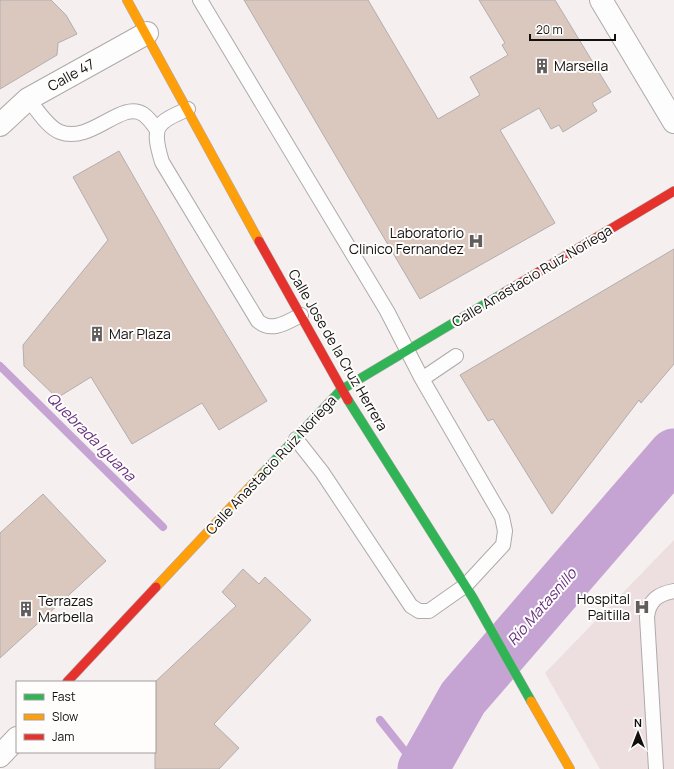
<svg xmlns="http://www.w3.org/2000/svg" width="674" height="769" font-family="Manrope,sans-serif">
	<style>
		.built { fill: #eddfdf }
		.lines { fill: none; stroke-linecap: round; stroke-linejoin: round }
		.stream { stroke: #c5a4d4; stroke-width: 8 }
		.river { stroke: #c5a4d4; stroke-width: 51 }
		.building { fill: #dac8bf; stroke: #b2aead }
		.lane-casing { stroke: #aeaaaa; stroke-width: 16 }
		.street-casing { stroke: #aeaaaa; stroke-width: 24 }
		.fast-casing { stroke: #aeaaaa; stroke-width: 10 }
		.slow-casing { stroke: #aeaaaa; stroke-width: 10 }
		.jam-casing { stroke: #aeaaaa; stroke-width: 10 }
		.lane { stroke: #fefdfd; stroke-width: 14 }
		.street { stroke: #fefdfd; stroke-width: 22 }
		.fast { stroke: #30b455; stroke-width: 9 }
		.slow { stroke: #ff9f0a; stroke-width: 9 }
		.jam { stroke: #e5322d; stroke-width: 9 }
		.labels { text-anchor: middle; stroke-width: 4; stroke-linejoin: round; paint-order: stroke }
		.poi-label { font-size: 14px; fill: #120f0f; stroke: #fefdfc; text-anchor: start }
		.street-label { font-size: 14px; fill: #120f0f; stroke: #fefdfc }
		.water-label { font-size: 15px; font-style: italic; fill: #652d7f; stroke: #fefdfc }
	</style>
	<rect width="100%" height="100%" fill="#f5efef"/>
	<path class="built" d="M674,540V769H600L545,673Z"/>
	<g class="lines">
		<path class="stream" d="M0,366L163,527
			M380,720L419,769"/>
		<path class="river" d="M423,769L463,698L674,454"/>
	</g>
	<path class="building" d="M0,0H51L66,15L77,34L58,43L57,55L0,89Z
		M244,0H368L438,119L480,95L470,77L508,55L502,45L505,43L479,0H555L611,92L592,103L597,111L563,132L559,125L551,129L539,108L500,130L555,223L420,299Z
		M119,151L189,273L267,401L219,430L202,403L132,444L91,377L57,398L24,366L23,345L108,240L73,177Z
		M674,249V364L641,403L639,400L552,514L493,419L488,421L460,375Z
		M43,494L106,561L0,658V533Z
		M243,569L259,584L265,577L311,620L214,724L239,748L219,769H155V682L236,606L222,592Z"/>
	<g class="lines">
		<defs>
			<path id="lane" d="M200,0L387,311L422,379L502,517L505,531L503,545L466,585L429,611H419L411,606L322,472L296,439
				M28,99C37,109 47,127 60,132C91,144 121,100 143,114C149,118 153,124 157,130
				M188,109C156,123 151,126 162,162L258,321C272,333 287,322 301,315
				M422,379L456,356
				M656,769L647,617C649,600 658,594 674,591"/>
			<path id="street" d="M601,0L674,122
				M0,125L28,99L147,33
				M0,756L17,738"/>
			<path id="fast" d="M348,400L473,598L531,701
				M262,474L341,390L505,292"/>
			<path id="slow" d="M127,0L259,241
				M156,587L262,474
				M531,701L570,769"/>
			<path id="jam" d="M259,241L348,400
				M505,292L674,191
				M67,682L156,587"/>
		</defs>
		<use href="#lane" class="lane-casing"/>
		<use href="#street" class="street-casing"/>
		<use href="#fast" class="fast-casing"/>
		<use href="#slow" class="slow-casing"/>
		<use href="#jam" class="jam-casing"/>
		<use href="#lane" class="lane"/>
		<use href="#street" class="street"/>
		<use href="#fast" class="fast"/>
		<use href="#slow" class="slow"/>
		<use href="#jam" class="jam"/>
	</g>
	<defs>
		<symbol id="building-bare" viewBox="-9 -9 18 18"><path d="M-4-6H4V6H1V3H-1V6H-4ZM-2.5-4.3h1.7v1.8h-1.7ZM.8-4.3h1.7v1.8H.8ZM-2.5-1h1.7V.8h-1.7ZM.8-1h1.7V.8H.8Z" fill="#615d5d" stroke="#fefdfc" stroke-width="2.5" paint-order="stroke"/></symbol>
		<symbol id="hospital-bare" viewBox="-9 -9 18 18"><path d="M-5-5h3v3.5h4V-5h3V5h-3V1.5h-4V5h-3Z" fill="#615d5d" stroke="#fefdfc" stroke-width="2.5" paint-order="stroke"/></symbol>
	</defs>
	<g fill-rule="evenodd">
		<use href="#building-bare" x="531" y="55" width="22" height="22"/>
		<use href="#hospital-bare" x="465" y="230" width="22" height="22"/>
		<use href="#building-bare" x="86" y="323" width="22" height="22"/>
		<use href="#hospital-bare" x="631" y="596" width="22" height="22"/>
		<use href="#building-bare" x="15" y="598" width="22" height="22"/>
	</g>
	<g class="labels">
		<g class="poi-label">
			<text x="554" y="71">Marsella</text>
			<text x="464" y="238" text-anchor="end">Laboratorio<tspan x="464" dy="16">Clinico Fernandez</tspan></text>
			<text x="109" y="339">Mar Plaza</text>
			<text x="630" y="604" text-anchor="end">Hospital<tspan x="630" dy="16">Paitilla</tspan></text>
			<text x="38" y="606">Terrazas<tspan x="38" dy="16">Marbella</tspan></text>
		</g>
		<g class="street-label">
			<text transform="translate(71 75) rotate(-29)" y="5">Calle 47</text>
			<text transform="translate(532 276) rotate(-31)" y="5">Calle Anastacio Ruiz Noriega</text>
			<text transform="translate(338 350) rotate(60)" y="5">Calle Jose de la Cruz Herrera</text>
			<text transform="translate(271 465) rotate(-47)" y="5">Calle Anastacio Ruiz Noriega</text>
		</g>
		<g class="water-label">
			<text transform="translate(91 437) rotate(45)" y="5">Quebrada Iguana</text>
			<text transform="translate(542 607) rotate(-49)" y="5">Río Matasnillo</text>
		</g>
	</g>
	<rect x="16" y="681" width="140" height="72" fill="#fefdfc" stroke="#a09e9d"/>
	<rect x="24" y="694" width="20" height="6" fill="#30b455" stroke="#a09e9d"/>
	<text x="52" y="701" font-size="12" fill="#120f0f">Fast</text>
	<rect x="24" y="714" width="20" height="6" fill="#ff9f0a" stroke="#a09e9d"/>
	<text x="52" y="721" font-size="12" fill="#120f0f">Slow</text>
	<rect x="24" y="734" width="20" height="6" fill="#e5322d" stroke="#a09e9d"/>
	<text x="52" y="741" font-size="12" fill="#120f0f">Jam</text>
	<g transform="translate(638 733)" stroke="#fefdfc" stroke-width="3" paint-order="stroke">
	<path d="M0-3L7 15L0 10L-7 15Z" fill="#120f0f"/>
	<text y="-6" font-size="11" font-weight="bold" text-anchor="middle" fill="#120f0f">N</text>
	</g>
	<path d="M530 34v6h85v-6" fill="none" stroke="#120f0f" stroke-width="2"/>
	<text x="536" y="34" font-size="12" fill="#120f0f" stroke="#fefdfc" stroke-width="3" paint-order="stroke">20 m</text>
</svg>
